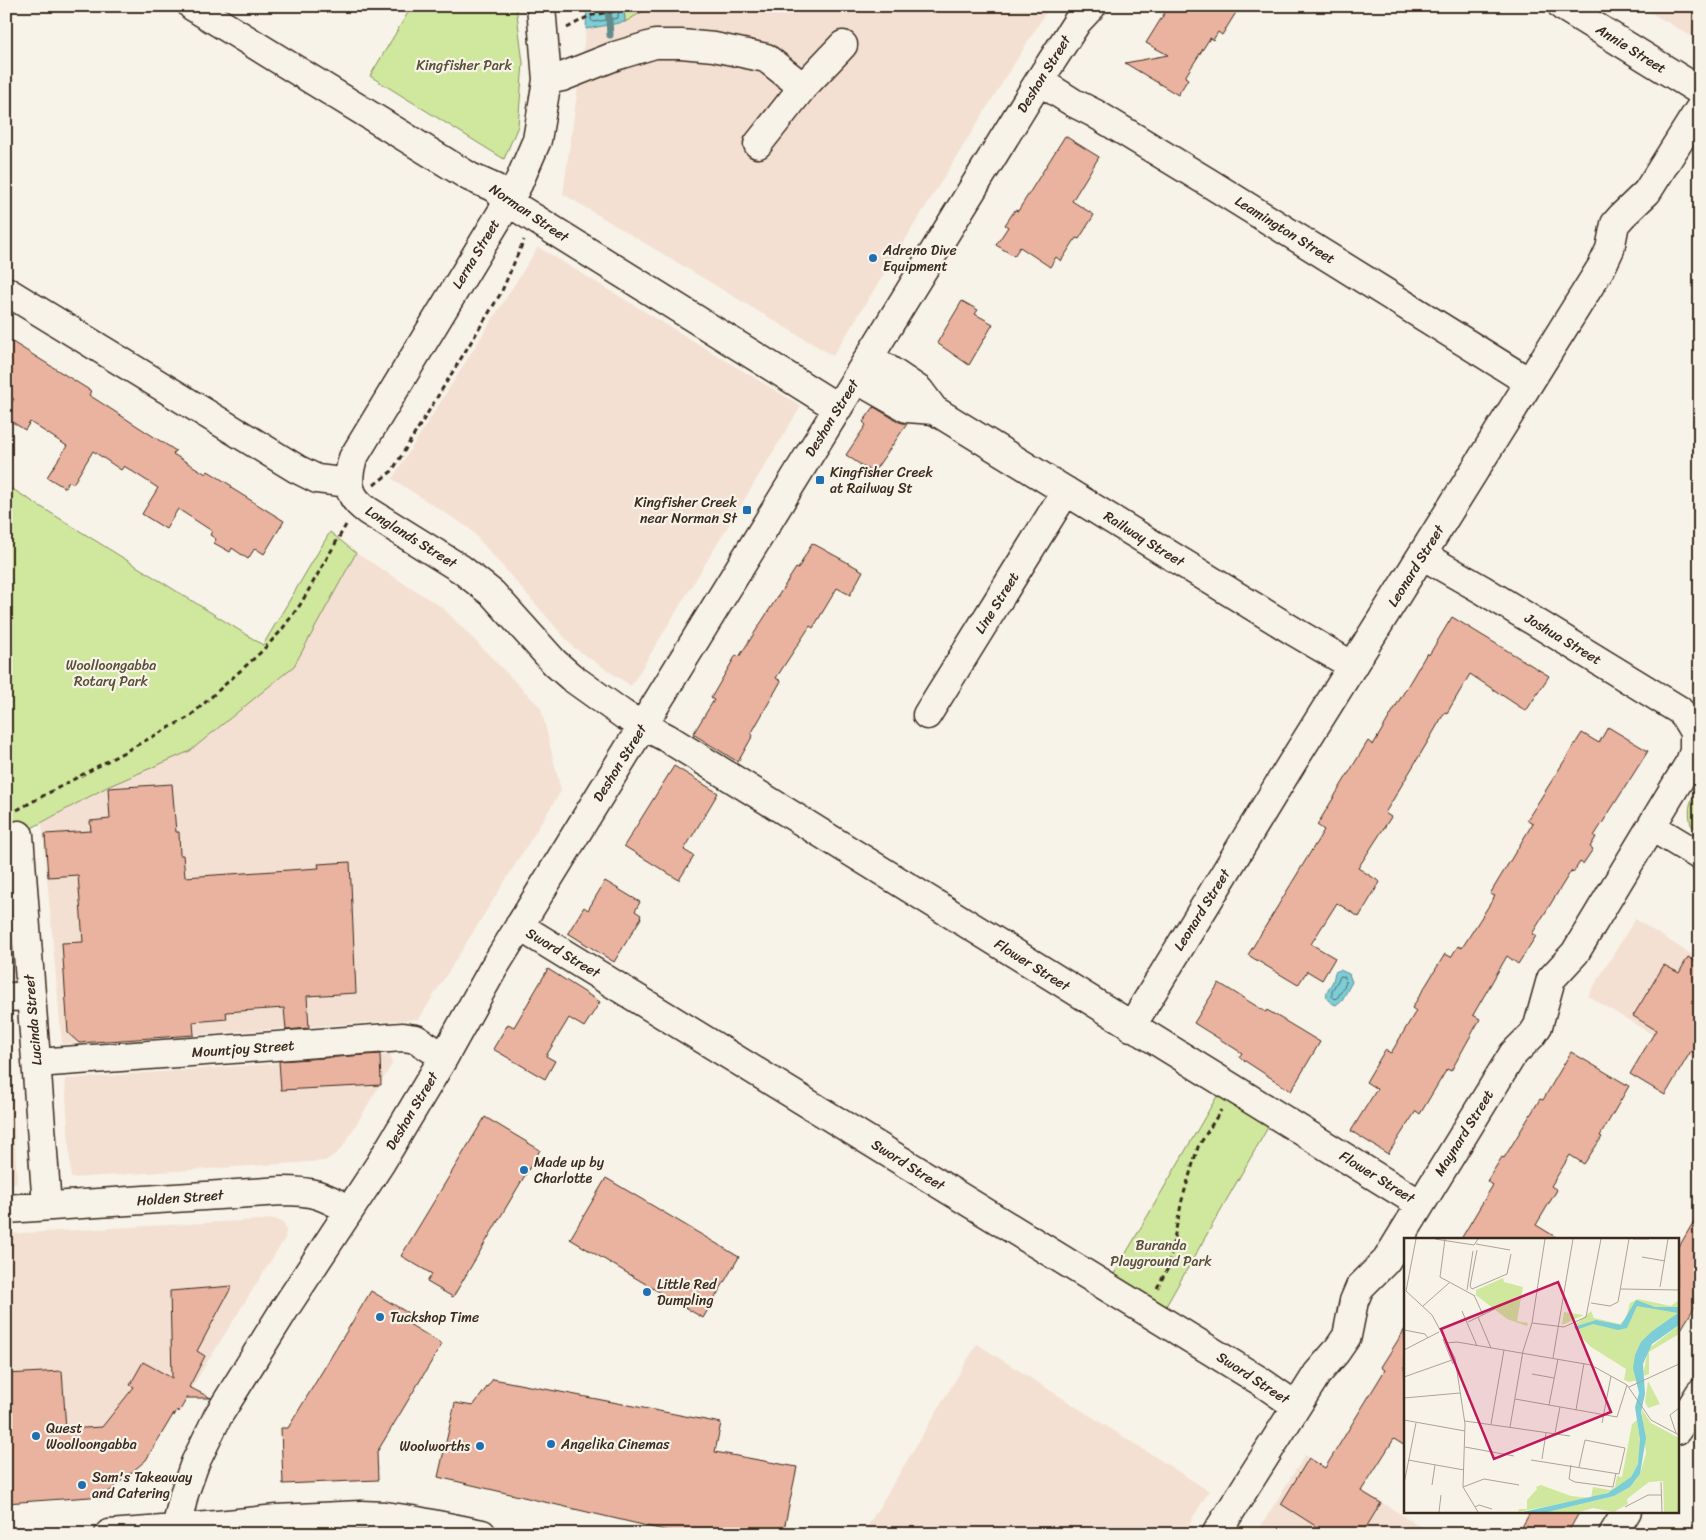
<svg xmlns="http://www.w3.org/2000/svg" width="1706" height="1540" font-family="Sriracha,sans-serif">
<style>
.built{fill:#f3e0d2}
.green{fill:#cfe89e;stroke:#85895e}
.water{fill:#7ccdd6;stroke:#628c8c}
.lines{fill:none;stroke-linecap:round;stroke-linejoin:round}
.shore{stroke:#556b68;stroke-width:1}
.stream{stroke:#628c8c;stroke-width:7}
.building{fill:#eab39f;stroke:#3b2a1e}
.minor-casing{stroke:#3b2a1e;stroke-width:31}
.major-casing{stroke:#3b2a1e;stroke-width:31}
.path{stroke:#3b2a1e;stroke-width:3;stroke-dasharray:5 4;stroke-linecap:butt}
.minor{stroke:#f7f3e8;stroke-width:28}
.major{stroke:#f7f3e8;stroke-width:28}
.poi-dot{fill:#1f6fb2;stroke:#f7f3e8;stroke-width:2}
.labels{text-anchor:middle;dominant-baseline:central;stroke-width:4.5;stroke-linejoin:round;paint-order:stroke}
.street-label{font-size:14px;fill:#3b2a1e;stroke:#f7f3e8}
.park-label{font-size:14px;fill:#595038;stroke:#f7f3e8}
.poi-label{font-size:14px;fill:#3b2a1e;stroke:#f7f3e8;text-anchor:start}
.inset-road{fill:none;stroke:#aca397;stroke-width:1}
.view{fill:#c2185b;fill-opacity:0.15;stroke:#c2185b;stroke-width:2.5}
.inset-edge{fill:none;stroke:#3b2a1e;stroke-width:2.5}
</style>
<rect width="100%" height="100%" fill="#f7f3e8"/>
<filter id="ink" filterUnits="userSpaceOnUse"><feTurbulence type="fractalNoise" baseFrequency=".02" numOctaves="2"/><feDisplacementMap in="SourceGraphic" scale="10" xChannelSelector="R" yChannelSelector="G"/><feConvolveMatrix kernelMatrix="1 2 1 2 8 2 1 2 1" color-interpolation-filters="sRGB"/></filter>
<g filter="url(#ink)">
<path class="built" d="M652 6H1050L833 356 563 194 586 29 625 22Z
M1639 6H1700V41Z
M538 247 801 406 631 686 573 647 469 528 392 479Z
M356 553 443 608 541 708 561 791 419 1019 62 1044 42 823 107 787 190 751 294 666Z
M1635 919 1700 960V1063L1588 996Z
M6 1031 9 1036 17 1183H6Z
M390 1055 392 1064 344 1145 337 1153 325 1161 71 1178 65 1079Z
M275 1219 280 1221 284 1224 286 1230 285 1238 146 1460 6 1502V1234Z
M977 1344 1209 1491 1183 1534H863Z
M1305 1455 1433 1534H1256Z"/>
<path class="green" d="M412 6H516L523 63 518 126 504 159 370 76Z
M559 6H608L581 11 561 12 559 11Z
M624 6H652L625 22Z
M6 485 263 645 330 532 356 553 294 666 190 751 107 787 6 842Z
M1700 785V830L1691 825C1687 807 1690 800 1700 785Z
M1220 1091 1271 1122 1166 1306 1114 1274Z"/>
<path class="water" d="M587 6H624L625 22 586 29Z
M1340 970 1349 974 1352 982 1342 1000 1336 1005C1320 999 1328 991 1333 981 1334 978 1334 975 1335 972Z"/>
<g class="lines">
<path class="shore" d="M591 6V20L594 22 618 18 619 6
M1341 976 1345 977 1346 983 1338 997 1335 999 1332 996V991Z"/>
<path class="stream" d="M608 6 610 35"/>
</g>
<path class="building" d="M1169 6H1240L1222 35 1218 32 1213 40 1210 38 1185 77 1188 79 1178 95 1125 63 1168 55 1146 43Z
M1065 136 1099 157 1072 201 1094 215 1079 239 1076 238 1061 261 1056 257 1050 267 1020 247 1014 256 996 245 1008 227 1005 225 1015 210 1018 211Z
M962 301 978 310 975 314 993 324 969 365 937 343Z
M6 338 91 391 89 395 176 451 173 454 206 474 208 471 232 486 231 488 284 521 264 554 255 548 248 559 232 548 230 552 214 543 216 539 210 535 212 531 178 509 166 529 142 514 158 488 124 466 121 470 93 451 73 484 69 481 65 488 47 477 67 446 30 422 25 430 6 418V412L14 399 6 394Z
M874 407 899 422 907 424 873 473 846 455 866 425 863 422Z
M812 543 863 571 850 595 837 588 813 628 810 626 776 678 781 681 751 734 753 735 738 762 693 734 714 700 711 698 736 655 739 657 796 568 798 569Z
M1452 617 1549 676 1526 711 1470 674 1447 713 1445 712 1427 743 1385 813 1391 817 1358 868 1380 882 1359 917 1337 903 1311 944 1335 958 1322 980 1307 971 1298 985 1248 955 1324 830 1317 825 1368 741 1373 745 1427 653 1429 655Z
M1608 727 1648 751 1594 836 1596 837 1590 847 1593 849 1583 864 1580 862 1573 873 1571 871 1532 934 1536 936 1518 964 1507 956 1473 1015 1480 1019 1451 1071 1447 1069 1420 1114 1416 1111 1388 1154 1351 1131 1377 1089 1366 1082 1385 1050 1391 1053 1416 1011 1412 1008 1445 954 1451 957 1458 946 1462 948 1495 896 1490 894 1533 823 1527 820 1582 733 1599 743Z
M674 766 718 793 684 850 694 856 679 880 624 846Z
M172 784 176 832H179L180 855H183L185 877 319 868 318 864 350 862 356 993 307 996 309 1028 286 1030 284 1008 226 1012 227 1019 193 1022 194 1035 79 1043 68 1033 62 943 83 942 78 875 48 877 45 834 91 831 90 821 110 819 108 788Z
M605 881 640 902 635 911 641 915 640 917 641 918 614 962 568 933 584 907 588 910Z
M1688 957 1700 964V1057L1691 1051 1665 1095 1630 1074 1656 1030 1633 1016 1664 965 1679 973Z
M548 969 600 1002 584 1027 569 1018 546 1056 555 1061 545 1079 493 1049 508 1024 514 1027Z
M1219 983 1266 1012 1267 1010 1320 1042 1291 1091 1239 1057 1242 1053 1194 1023Z
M1571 1052 1629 1086 1600 1136 1602 1137 1584 1164 1570 1155 1551 1186 1557 1190 1536 1225 1559 1239H1461L1493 1185 1487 1181 1502 1157 1504 1158 1540 1099 1543 1100Z
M380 1054 381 1085 281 1090 279 1061Z
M485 1117 540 1150 453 1297 427 1282 432 1274 401 1256Z
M606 1178 739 1257 703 1318 570 1239Z
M1700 1211V1298L1677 1336V1250Z
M232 1286 197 1351 205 1356 189 1387 211 1398H187L179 1412 177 1410 174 1416V1413L146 1460 104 1496 6 1503V1374L62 1371 66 1429 102 1427 134 1387 130 1385 143 1362 172 1378 170 1291Z
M371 1291 408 1313 404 1321 442 1344 377 1452 378 1480 283 1484 281 1428H288Z
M1405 1329V1446L1394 1439 1361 1491 1381 1503 1362 1534H1328L1281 1504 1309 1458 1325 1468 1385 1370 1381 1367Z
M493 1379 721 1423 715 1452 797 1467 783 1534H681L438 1477 455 1403 473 1406Z
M1531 1511H1580L1567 1534H1518Z"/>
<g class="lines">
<g class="minor-casing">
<path id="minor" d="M192 6 470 177 495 188 508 202 838 408
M541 6 547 80 537 140 518 184 508 202 353 458C346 481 347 497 368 511L461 569 493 594 555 663 571 677 624 715 667 738 1420 1204
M1562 6 1700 91
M547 80 562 77 615 56 655 44H681L714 47 766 58 803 87 758 144
M1039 81 1074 103 1094 113 1206 181 1529 382
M803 87 843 45
M6 291 297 469 317 479 349 483
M870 357 919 390 934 410 1295 632 1353 666
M856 379 907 408 934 410
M1422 555 1483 590 1679 710 1685 717 1694 732
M927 715 1066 491
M1652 827 1700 856
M19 835 47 1206
M519 926 1260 1381 1296 1406
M6 997 31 996
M1131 1027 1292 763 1602 266 1610 249 1615 224 1622 216 1647 192 1700 108
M36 1063 403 1037 416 1039 444 1057
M6 1209 282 1191C313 1191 323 1195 349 1210
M1677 1430 1700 1393
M175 1534 184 1494 195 1463 218 1416 284 1310 380 1164 444 1057 493 969 1039 81 1077 22 1092 6
M1216 1534 1317 1374 1336 1352 1347 1336 1354 1301 1360 1287 1386 1261 1513 1054 1532 1035 1538 1026 1551 979 1575 953 1690 762 1694 751V732L1700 729
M1613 1534 1627 1511"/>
</g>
<g class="major-casing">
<path id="major" d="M109 1534 176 1529 277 1519 361 1515 385 1516 412 1520 482 1534"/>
</g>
<path class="path" d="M567 28 589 16 637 6
M374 485 392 471 501 293 524 240
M17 810 189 717 260 653 280 632 300 605 346 525
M1157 1288 1168 1268 1182 1200 1198 1147 1221 1110"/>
<use href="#minor" class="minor"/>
<use href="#major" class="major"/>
</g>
</g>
<g class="poi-dot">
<circle cx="873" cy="258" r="5"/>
<rect x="815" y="475" width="10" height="10" rx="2.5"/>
<rect x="742" y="505" width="10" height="10" rx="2.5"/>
<circle cx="524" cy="1170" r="5"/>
<circle cx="647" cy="1292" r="5"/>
<circle cx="380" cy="1317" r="5"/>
<circle cx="36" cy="1436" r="5"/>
<circle cx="551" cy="1444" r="5"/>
<circle cx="480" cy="1446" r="5"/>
<circle cx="82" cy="1485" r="5"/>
</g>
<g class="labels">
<g class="street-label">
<text transform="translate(1631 49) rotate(32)">Annie Street</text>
<text transform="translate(1044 74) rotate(-58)">Deshon Street</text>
<text transform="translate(529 213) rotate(34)">Norman Street</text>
<text transform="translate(1285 230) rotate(32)">Leamington Street</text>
<text transform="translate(476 254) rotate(-59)">Lerna Street</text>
<text transform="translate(832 418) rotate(-58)">Deshon Street</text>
<text transform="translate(411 537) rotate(32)">Longlands Street</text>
<text transform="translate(1144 539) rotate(32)">Railway Street</text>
<text transform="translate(1416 566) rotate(-58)">Leonard Street</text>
<text transform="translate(997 603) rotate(-58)">Line Street</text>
<text transform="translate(1563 639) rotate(31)">Joshua Street</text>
<text transform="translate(620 763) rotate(-58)">Deshon Street</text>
<text transform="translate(1202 910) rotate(-58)">Leonard Street</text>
<text transform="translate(563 953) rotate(31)">Sword Street</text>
<text transform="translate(1032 965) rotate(32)">Flower Street</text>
<text transform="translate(33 1020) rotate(-95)">Lucinda Street</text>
<text transform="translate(243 1049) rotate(-4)">Mountjoy Street</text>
<text transform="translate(412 1111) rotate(-59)">Deshon Street</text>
<text transform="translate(1464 1133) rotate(-58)">Maynard Street</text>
<text transform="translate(908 1165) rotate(32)">Sword Street</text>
<text transform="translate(1377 1177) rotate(32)">Flower Street</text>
<text transform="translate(180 1198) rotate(-4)">Holden Street</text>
<text transform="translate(1253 1378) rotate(33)">Sword Street</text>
</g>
<g class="park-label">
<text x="464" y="65">Kingfisher Park</text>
<text x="111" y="665">Woolloongabba<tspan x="111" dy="16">Rotary Park</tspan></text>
<text x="1161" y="1245">Buranda<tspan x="1161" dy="16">Playground Park</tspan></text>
</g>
<g class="poi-label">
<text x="883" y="250">Adreno Dive<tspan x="883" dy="16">Equipment</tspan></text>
<text x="830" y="472">Kingfisher Creek<tspan x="830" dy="16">at Railway St</tspan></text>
<text x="737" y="502" text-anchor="end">Kingfisher Creek<tspan x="737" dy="16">near Norman St</tspan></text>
<text x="534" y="1162">Made up by<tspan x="534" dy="16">Charlotte</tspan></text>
<text x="657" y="1284">Little Red<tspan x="657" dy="16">Dumpling</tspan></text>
<text x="390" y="1317">Tuckshop Time</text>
<text x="46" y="1428">Quest<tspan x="46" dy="16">Woolloongabba</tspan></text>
<text x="561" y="1444">Angelika Cinemas</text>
<text x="470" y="1446" text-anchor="end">Woolworths</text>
<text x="92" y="1477">Sam's Takeaway<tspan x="92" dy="16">and Catering</tspan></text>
</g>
</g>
<g transform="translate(1404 1238)">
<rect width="275" height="275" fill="#f7f3e8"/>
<path d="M99 40 100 44 119 49 113 83 124 85 123 88 103 81 72 57V52ZM234 61 267 68 275 62V79L244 101 234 142 225 144 220 142 222 131 187 109 176 98 171 87 187 73 190 80 216 86 222 80 226 65ZM160 74 180 77 158 87ZM275 87V96L245 114V136L239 138 244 111ZM244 143 256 166 244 170 241 164ZM237 170 247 185 275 200V274H260L259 243 245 244 223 261 224 266 210 274 189 270 175 274H144L210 258 226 249 236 236 242 215ZM233 182 237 210 234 226 227 239 212 252 187 260 189 249 206 252 211 249 213 238 218 239 228 186ZM137 247 167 258 187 260 114 274 115 271H123V262L133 251 132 249Z" fill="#cfe89e"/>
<path d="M232 62 251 69H275V87L248 106 239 126 241 156 237 174 242 200 236 236 226 249 210 258 144 274H119L204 255 227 239 234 226 236 202 231 169 235 155 229 130 231 117 237 104 247 94 274 75 233 68 223 90 214 92 189 86 172 92 170 89 192 82 217 87Z" fill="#7ccdd6"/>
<path class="inset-road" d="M12 1 2 53 28 77 51 120 61 186 59 249 74 274M31 1 70 7 74 1M41 1 36 39 71 58M229 1H245M72 6 106 12M73 12 66 48 68 51 103 36 107 16M238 19 261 23M256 49 264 1M217 51 275 52M63 52 69 13M70 57 79 77M187 65 206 68 214 64 225 1M19 68 45 45M58 73 73 108M74 79 87 110M64 84 91 71M128 85 160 89 182 79 197 1M0 92 21 96 24 100M39 101 49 126M41 105 53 104 187 127 223 147 247 182 275 197M0 112 35 94M149 120 169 1M128 136 150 140M0 139 48 122M225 149 275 126M0 160 56 155M111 161 213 179 223 147M145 167 154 121M172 172 180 125M0 182 61 193M61 183 166 198M198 185 207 138M87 186 100 112M106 189 119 113 128 85 141 1M151 195 156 169M272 195 266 177 275 170M61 209 110 218M138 221 142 195M4 222 60 232M127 222 215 236 221 210 181 202 175 229M167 227 165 241 171 244 209 249 212 235M257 244 258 274M0 246 12 185M28 247 31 227M59 249 80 241 115 247M71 269 75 267 88 271M221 269 244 257H257M35 274 37 257"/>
<path class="view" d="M154 44 207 174 90 221 37 91Z"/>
<rect width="275" height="275" class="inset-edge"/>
</g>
<rect width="1706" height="1540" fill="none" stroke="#f7f3e8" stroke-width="25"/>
<rect x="12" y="12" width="1681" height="1515" fill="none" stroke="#3b2a1e" stroke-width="2" filter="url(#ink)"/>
</svg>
